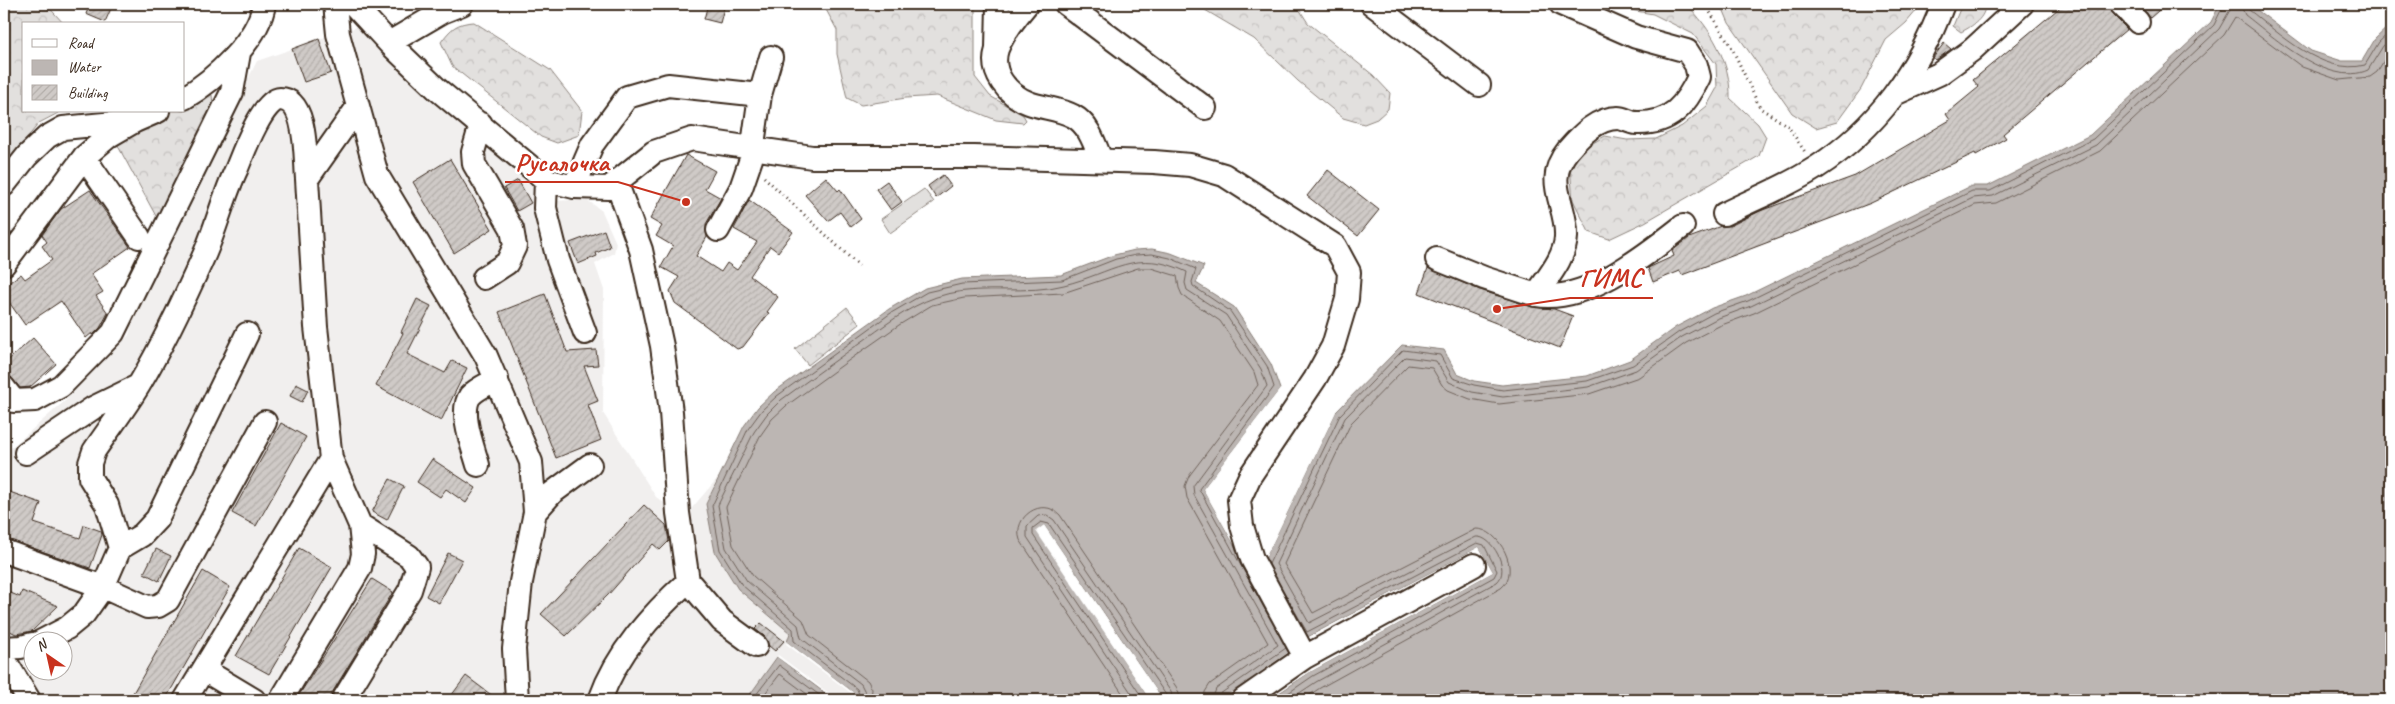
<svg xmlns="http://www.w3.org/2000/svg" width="2395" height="704" font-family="Caveat,sans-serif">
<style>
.built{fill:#f1efee;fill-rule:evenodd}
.forest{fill:url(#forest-crowns);stroke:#8e857e}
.pitch{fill:#e2e0de;stroke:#8e857e}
.water{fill:#bcb6b3;stroke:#887e77}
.pier{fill:#fff}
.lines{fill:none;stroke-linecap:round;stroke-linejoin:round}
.shore{stroke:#6f625a;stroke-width:1}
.building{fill:url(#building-hatch);stroke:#3b2a1e}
.minor-casing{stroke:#3b2a1e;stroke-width:26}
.path{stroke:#3b2a1e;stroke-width:3;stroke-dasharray:1 4;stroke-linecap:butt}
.minor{stroke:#fff;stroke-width:22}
.leader{fill:none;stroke:#c8321e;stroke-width:2}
.callout-dot{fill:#c8321e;stroke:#fff;stroke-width:2}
.callout-label{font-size:26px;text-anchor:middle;font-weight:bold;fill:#c8321e;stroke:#fff;stroke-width:5;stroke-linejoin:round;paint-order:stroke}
</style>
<defs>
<pattern id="forest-crowns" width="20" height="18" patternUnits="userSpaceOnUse" patternTransform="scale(1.25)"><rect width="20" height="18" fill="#e2e0de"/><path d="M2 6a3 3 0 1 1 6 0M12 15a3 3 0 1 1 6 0" fill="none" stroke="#c3c0be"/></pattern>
<pattern id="building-hatch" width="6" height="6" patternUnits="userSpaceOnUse" patternTransform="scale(1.25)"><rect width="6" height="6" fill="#cfcac7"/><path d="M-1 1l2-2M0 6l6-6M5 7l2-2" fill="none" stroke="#b3aeaa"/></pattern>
</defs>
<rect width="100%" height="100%" fill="#fff"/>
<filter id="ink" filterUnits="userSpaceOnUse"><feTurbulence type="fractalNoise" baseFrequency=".02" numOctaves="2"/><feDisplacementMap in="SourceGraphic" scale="10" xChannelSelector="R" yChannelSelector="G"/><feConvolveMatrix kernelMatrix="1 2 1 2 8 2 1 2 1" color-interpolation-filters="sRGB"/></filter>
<g filter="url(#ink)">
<path class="built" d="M357 27 477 137 556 201 586 199 602 211 616 243 614 253 595 264 604 290 603 413 656 497 678 513 685 516 722 473 706 504 715 552 738 589 790 633 854 693 849 700H834L777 657 746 700H4V454L66 400 129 335 138 300 257 61 292 49 304 82 331 73 319 39ZM32 642H62V672H32Z"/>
<path class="forest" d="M4 4H46L64 24H24V111H62L39 123 4 167Z
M823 4H975V77L990 96 1023 115 1026 120 1023 123 996 120 937 96 906 98 861 105 847 98 837 54V30Z
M1206 4H1296L1308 23 1373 75 1390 93 1388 109 1377 119 1364 124 1343 118 1298 81 1254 39 1205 10Z
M1610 4H1686C1711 28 1731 63 1730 98L1758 124 1766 137 1759 156 1645 222 1609 239 1589 232 1573 200 1570 167 1586 147 1605 136 1627 140 1656 139 1682 126 1707 106 1717 88 1716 64 1693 34 1653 14 1619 8Z
M1721 4H1922L1906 23 1886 40 1861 89 1837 122 1816 128 1792 113 1729 23Z
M1962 4H1985C1986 18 1971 27 1961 32L1953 26Z
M474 22 550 70 582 111 579 135 557 143 541 137 452 66 441 42C451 28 457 23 474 22Z
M208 93 212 95 213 104 167 215 160 219 157 218 118 146 120 141 168 111H184V102Z
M847 307 860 324 808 365 795 349Z"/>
<path class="pitch" d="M924 189 934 202 890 233 881 219Z"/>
<path class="water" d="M2220 4H2249L2311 51 2342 61H2362L2375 39 2391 24V700H1269L1310 672 1493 572 1479 547 1304 639 1263 563 1336 412 1402 345 1444 350 1457 374 1474 381 1502 385 1587 376 1630 360 1676 327 1712 308 1746 296 1971 186H1988L2090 135 2211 22Z
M1152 249 1171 253 1204 266 1196 283 1234 307 1271 364 1280 389 1203 489 1293 650 1220 700H1163L1044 525 1037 531 1150 700H849L854 693 787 642 790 633 738 589 715 552 706 504 744 426 758 407 774 392 889 309 925 288 962 279 1061 275 1114 255 1135 250Z
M777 657 834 700H746Z"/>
<path class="pier" d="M1280 389 1282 390 1206 489 1295 649V652L1224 700H1220L1293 649 1203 489Z
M1333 411 1336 412 1263 563 1305 639 1479 547 1493 572 1310 672 1267 700 1309 670 1489 571 1478 551 1305 641 1260 563Z
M1044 525 1111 624 1163 700H1160L1044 529 1040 532 1152 700H1150L1036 531Z
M787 642 854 693 849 700H846L851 693 786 644Z
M778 655 835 698 836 700 777 657Z"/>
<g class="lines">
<path class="shore" d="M2240 4 2245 15C2274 37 2328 88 2368 70L2383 46 2391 39
M2247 4 2249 10C2279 33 2323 76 2365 65L2379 42 2391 31
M1269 564 1340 415 1403 350 1440 355 1453 378 1474 385 1503 390 1587 381 1633 365 1679 332 1714 313 1748 301 1972 191H1990L2093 139 2214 25 2224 4
M752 700 779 665 826 700
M760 700 780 674 815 700
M855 700 859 694 857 689 794 641 793 629 742 585 720 550 712 506 748 429 762 410 777 396 891 313 927 292 962 284 1062 280 1116 259 1136 255 1152 254 1170 258 1196 269 1192 282 1193 286 1230 311 1267 366 1274 387 1199 489 1268 615
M863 700 865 692 861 684 801 638 798 625 747 581 726 548 718 505 754 432 767 414 781 400C810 379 839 358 867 338 892 320 917 301 947 294 985 285 1027 295 1064 285 1113 273 1135 247 1187 272L1185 283 1187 290 1226 315 1261 369 1267 386 1193 486 1194 495 1278 645 1216 689 1212 700
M871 700 872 689 868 681 809 635 803 620 753 576 733 545 726 507 760 436 772 419 786 406 859 353 899 325 932 305 964 298 1063 293 1138 268H1151L1177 276 1179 288 1182 295 1220 321 1254 372 1258 385 1189 476 1185 486 1187 498 1268 643 1210 684 1205 692 1204 700
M1127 700 1020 540C1012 517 1042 496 1060 515L1177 688 1181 700
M1136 700 1027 537V526L1038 516 1047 515 1054 520 1171 692 1173 700
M1144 700 1033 535V528L1041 522 1049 524 1166 695 1167 700
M1218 700 1220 694 1286 648
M1278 700 1313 676 1494 577 1497 571 1484 545 1477 543 1307 632 1281 587
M1289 700 1316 682 1497 582C1511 570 1492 535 1476 537L1309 623 1276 564 1345 418 1405 357 1436 361 1449 382 1472 392 1503 397 1588 387 1636 370 1682 337 1716 319 1751 306 1973 198 1993 196 2096 145 2219 29 2230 10 2231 4
M1302 700 1320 688 1501 588C1522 572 1499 528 1476 529L1313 613 1284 564 1351 423 1408 365 1432 368 1442 385 1448 390 1470 399 1499 404 1589 394 1639 377 1686 343 1719 326 1754 313 1975 205 1996 203 2100 151 2224 35 2235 17 2302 67 2339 80 2370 77 2377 72 2391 49"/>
</g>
<path class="building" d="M90 4H113L105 22 86 14Z
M708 4 724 8 720 23 704 19Z
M2064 4H2108L2111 13 2127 29 2003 134 2006 138 1976 155 1975 153 1871 203 1682 275 1680 271 1653 282 1648 268 1674 256 1672 251 1689 238 1721 226H1730L1760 211 1855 176 1950 120 1946 114 1979 87 1973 80Z
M2139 4H2166L2150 18Z
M319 39 331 73 304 82 292 49Z
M1944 43 1951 49 1936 60 1933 58Z
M686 155 715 171 705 189 721 198 706 224 707 237 696 256 721 272 727 263 737 270 757 242 734 229 749 200 793 232 778 252 770 246 750 276 778 297 767 312 769 313 743 347 737 349 675 303 670 291 679 277 661 267 673 246 656 236 662 226 650 219Z
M450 159 492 229 454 253 413 182Z
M1328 170 1379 210 1358 236 1307 196Z
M943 175 951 186 936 198 928 186Z
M826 177 838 191 840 189 861 219 851 227 840 212 828 221 805 195Z
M518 180 531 203 517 211 504 188Z
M887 181 902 202 891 210 876 189Z
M90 190 130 247 91 274 103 292 96 296 108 313 100 328 93 335 92 333 86 338 61 301 25 325 4 295V286L21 274 25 279 52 260 42 246 47 242 42 235 61 209Z
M604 230 610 247 596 253 597 256 578 264 570 243Z
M1428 268 1480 290 1532 307 1554 309 1573 316 1560 348 1419 293Z
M545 294 567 352 596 350 598 365 584 366 598 401 588 405 601 440 556 458 499 312Z
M417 299 431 306 407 354 445 373 452 361 467 368 441 421 376 386 403 333 401 332Z
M33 338 56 364 30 387 20 388 4 369V364Z
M296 384 308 390 302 402 290 396Z
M281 423 306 437 256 526 232 513Z
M432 459 476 488 466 503 446 489 440 497 417 482Z
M390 479 404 486 387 520 372 512Z
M4 490 41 503 34 523 80 538 84 525 101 531 102 535 90 568 4 538Z
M644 505 666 525 669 541 660 550 653 544 608 595 566 636 541 614Z
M299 548 332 567 269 674 236 656Z
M156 549 171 556 159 581 144 573Z
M448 553 462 560 439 603 426 596Z
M203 571 230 587 165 700H146L133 693Z
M372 579 393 592 332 693 330 700H296Z
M4 590 20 597 22 591 58 606 32 631 16 634 4 628Z
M761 623 784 641 775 651 769 646 764 636 755 629Z
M466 676 498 700H448Z"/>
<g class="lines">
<g class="minor-casing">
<path id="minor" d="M335 4 338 34 377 175 486 356 531 462 535 512 521 582 514 649 517 700
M353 4 389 43 437 89 546 180 574 187 609 188 654 152 692 139 812 157H974L1154 162 1190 165 1224 175 1335 246 1349 272 1347 299 1333 346 1315 379 1250 476 1239 500 1242 526 1252 559 1305 657
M1027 4C1016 17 1003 33 997 49 989 73 1008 95 1029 103 1043 108 1060 109 1073 116 1089 124 1095 145 1101 160
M1066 4 1205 108
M1372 4 1479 85
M2121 4 2138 22
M389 43 442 12 462 4
M997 48 998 4
M1897 93 1939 74 1972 50 2022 4
M184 98C213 81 259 40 264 4
M481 124 473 152 474 164 512 229 515 246 507 263 484 278
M84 157 139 237
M546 180 545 208 558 260 585 333
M617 184 641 250 662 346 671 412 678 513 688 581 722 621 756 646
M4 185 27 156 47 137 63 128 135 121 158 111
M574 187 592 145 627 97 668 85 760 95
M1724 214C1754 199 1788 186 1817 167 1876 129 1919 70 1943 4
M718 230 741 188 751 159 760 95 771 57
M1437 259 1484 278 1536 295C1547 278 1565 258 1566 237 1568 205 1542 182 1568 150 1581 135 1597 118 1618 118 1624 118 1630 123 1637 123 1671 124 1686 105 1699 77L1696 65 1687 51 1636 37 1561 4
M4 264 84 157 109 136 135 121
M1536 295C1585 304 1646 255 1683 226
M4 388 14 401 35 400 61 386 113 333 232 92 239 53
M26 453 93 408 136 387
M478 465C473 447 459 412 470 396 476 389 488 384 497 379
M535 512 552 493 590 465
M120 548 142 535 157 519 247 334
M4 551 103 587 147 607 158 606 168 600 265 422
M40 642 67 628 84 614 103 587 120 548 107 505 90 478V463L94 451C109 429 125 408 139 385 164 343 185 298 205 253 217 225 224 195 237 168 243 153 263 99 280 99 308 99 305 160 307 179
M4 648 21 647 32 644
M4 659 29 700
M204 670 254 700
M185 700 331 459
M281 700 360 568 363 554 360 525 331 459 316 327 307 179 357 108
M343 700 410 590 417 567 409 556 360 525
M600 700C617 652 652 614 688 581
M1243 700 1305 657 1474 565"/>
</g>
<path class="path" d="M1705 4 1732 48 1760 108 1788 126 1805 152
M764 177 859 266"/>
<use href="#minor" class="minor"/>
</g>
</g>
<path class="leader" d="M686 202L618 182H505M1497 309L1570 298H1653"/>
<g class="callout-dot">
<circle cx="686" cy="202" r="5"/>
<circle cx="1497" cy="309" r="5"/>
</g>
<g class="callout-label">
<text x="562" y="171">Русалочка</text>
<text x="1611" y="286">ГИМС</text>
</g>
<rect width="2395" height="704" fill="none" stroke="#fff" stroke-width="20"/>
<rect x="10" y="10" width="2375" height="684" fill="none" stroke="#3b2a1e" stroke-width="2" filter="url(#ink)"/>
<rect x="22" y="22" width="162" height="90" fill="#ffffff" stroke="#b1aaa5"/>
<rect x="32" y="39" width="25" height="8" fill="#ffffff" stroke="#b1aaa5"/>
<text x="68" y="48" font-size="15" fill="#3b2a1e">Road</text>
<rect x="32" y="60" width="25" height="15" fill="#bcb6b3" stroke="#b1aaa5"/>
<text x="68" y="72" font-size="15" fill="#3b2a1e">Water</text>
<rect x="32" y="85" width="25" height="15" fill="url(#building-hatch)" stroke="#b1aaa5"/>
<text x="68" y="98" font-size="15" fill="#3b2a1e">Building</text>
<g transform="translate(48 656) rotate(326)"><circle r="24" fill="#ffffff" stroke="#b1aaa5"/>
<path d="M0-4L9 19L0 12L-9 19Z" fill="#c8321e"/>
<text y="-8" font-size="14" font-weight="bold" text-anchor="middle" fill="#3b2a1e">N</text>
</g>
</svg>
